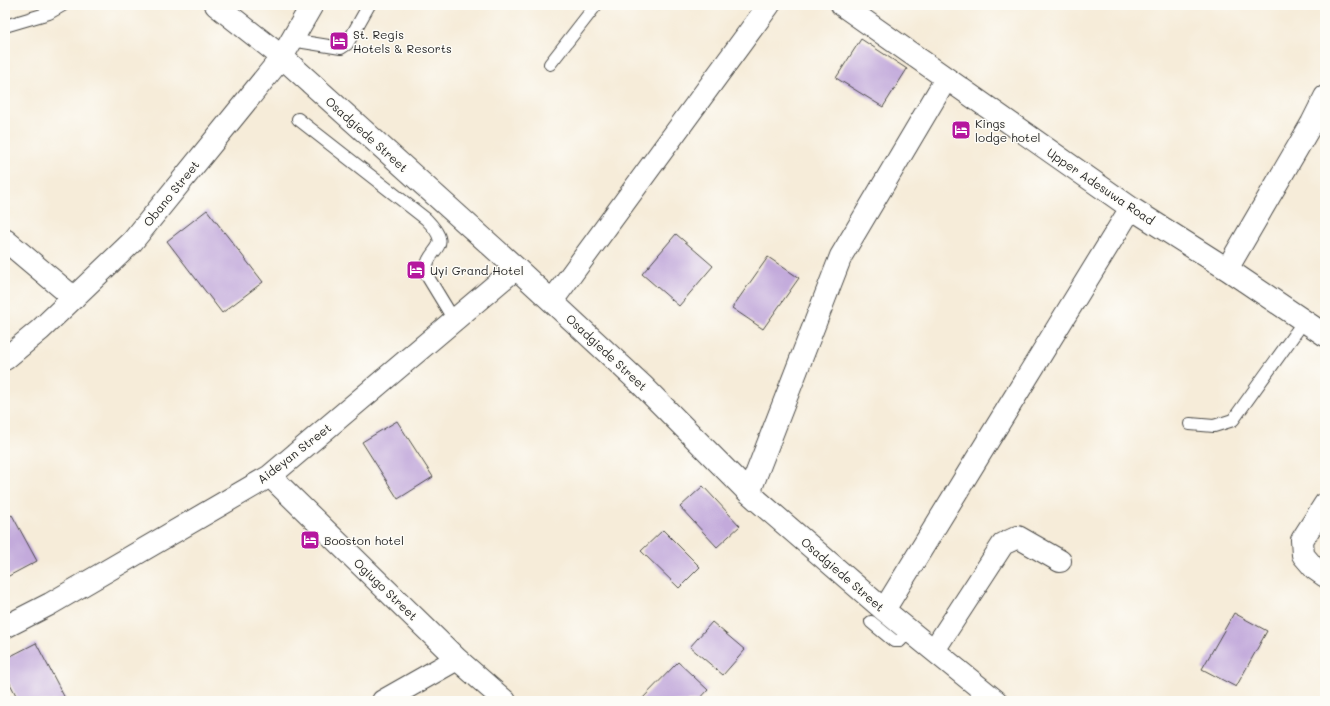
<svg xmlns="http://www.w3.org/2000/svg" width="1330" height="706" font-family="Mali,sans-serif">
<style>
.building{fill:#c3aadb}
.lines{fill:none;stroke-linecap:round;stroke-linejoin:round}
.lane-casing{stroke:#494845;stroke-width:14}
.street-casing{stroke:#494845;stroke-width:24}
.lane{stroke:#fff;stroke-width:12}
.street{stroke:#fff;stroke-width:22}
.labels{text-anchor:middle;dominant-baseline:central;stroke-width:3;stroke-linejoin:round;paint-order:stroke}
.poi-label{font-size:12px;fill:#2b2b2b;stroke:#fdfcf7;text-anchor:start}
.street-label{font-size:12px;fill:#2b2b2b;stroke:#fdfcf7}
</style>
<rect width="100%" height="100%" fill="#fdfcf7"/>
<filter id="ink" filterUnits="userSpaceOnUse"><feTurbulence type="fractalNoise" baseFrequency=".025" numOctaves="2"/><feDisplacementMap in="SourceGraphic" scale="8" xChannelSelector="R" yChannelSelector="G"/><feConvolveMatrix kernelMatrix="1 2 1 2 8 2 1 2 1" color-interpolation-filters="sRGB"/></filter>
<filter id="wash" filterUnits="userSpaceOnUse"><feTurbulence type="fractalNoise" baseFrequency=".012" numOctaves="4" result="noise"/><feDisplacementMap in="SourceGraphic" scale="16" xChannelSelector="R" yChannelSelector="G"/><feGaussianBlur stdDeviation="0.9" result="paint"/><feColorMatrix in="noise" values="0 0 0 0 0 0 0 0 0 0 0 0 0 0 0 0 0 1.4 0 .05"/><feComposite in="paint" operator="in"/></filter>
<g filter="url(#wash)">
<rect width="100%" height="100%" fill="#f6ecd9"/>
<g id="blocks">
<path class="building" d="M861 39 907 69 883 107 836 78Z
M207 210 263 282 222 313 167 241Z
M676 234 713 266 679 306 642 274Z
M768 257 799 278 763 329 732 308Z
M397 421 433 477 398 499 362 442Z
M703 486 740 526 717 547 680 507Z
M12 515 37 561 5 578V519Z
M663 530 700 567 679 588 641 551Z
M1234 613 1267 631 1236 687 1202 669Z
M712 622 745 650 723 675 690 647Z
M36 643 66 700 63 701H19L5 674V659Z
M678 662 708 690 698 701H640Z"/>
</g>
</g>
<g filter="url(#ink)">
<use href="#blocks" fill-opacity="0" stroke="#494845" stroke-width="1"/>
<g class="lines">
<g class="lane-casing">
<path id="lane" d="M5 26 49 13 63 5
M291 40 341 48 347 44 369 5
M550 64 596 5
M298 119 426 219C457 251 425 245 426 274L454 320
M1190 424 1214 426 1233 420 1304 321
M871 622 894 641H900L909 630"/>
</g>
<g class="street-casing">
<path id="street" d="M216 5 282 57 516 268 642 385 749 493 884 610 996 701
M842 5 1131 208 1227 269 1325 335
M5 240 74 298
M1227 269 1312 123 1325 97
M552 301 769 5
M5 359 40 330 132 242 282 57 312 5
M270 476 457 659 505 701
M749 493 841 256 946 79
M1325 504 1302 540 1303 555 1315 569 1325 576
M884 610 1131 208
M5 627 50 604 270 476 516 268
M934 650 1003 544 1018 537 1060 561
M383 701 457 659"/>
</g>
<use href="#lane" class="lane"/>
<use href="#street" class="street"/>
</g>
</g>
<defs>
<g id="hotel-square" transform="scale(1)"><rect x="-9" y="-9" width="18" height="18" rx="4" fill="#b5179e" stroke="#fdfcf7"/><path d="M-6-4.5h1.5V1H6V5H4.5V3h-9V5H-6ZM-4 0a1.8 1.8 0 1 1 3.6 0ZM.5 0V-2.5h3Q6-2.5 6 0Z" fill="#fff"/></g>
</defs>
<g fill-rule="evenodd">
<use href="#hotel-square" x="339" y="41"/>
<use href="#hotel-square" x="961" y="130"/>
<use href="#hotel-square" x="416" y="270"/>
<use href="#hotel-square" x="310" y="540"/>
</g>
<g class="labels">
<g class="poi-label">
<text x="353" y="34">St. Regis<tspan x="353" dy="14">Hotels &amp; Resorts</tspan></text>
<text x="975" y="123">Kings<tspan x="975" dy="14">lodge hotel</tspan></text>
<text x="430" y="270">Uyi Grand Hotel</text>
<text x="324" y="540">Booston hotel</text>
</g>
<g class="street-label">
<text transform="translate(367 134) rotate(42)">Osadgiede Street</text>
<text transform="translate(1101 186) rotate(34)">Upper Adesuwa Road</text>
<text transform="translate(171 193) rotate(-51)">Obano Street</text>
<text transform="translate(607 352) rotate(43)">Osadgiede Street</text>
<text transform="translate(294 453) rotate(-38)">Aideyan Street</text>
<text transform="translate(843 574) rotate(41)">Osadgiede Street</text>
<text transform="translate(386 589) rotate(44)">Ogiugo Street</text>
</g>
</g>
<rect width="1330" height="706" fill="none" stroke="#fdfcf7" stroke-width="20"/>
</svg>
